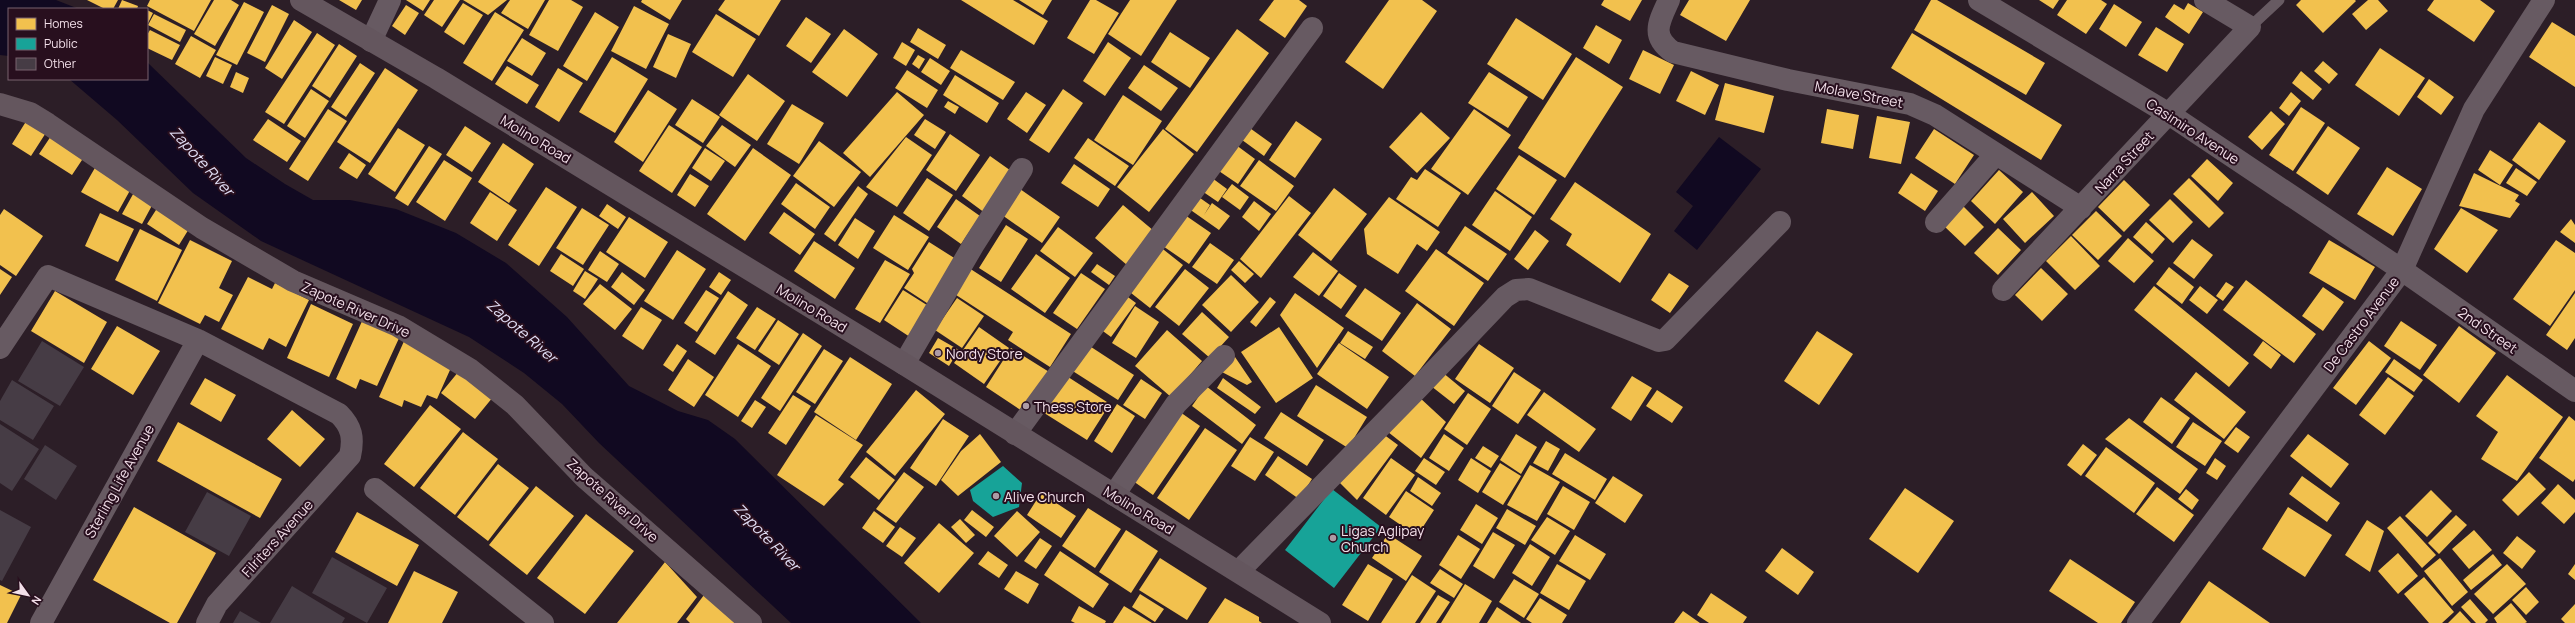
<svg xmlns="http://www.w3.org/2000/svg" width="2575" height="623" font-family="Manrope,sans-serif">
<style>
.water{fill:#110921}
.homes{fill:#f2c14e}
.public{fill:#17a398}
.building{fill:#463c45}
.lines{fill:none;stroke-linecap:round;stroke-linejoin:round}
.service{stroke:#675a62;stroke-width:11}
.minor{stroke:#675a62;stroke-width:22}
.secondary{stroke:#64565e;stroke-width:22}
.poi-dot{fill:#ad9ba5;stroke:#280f1e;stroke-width:1.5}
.labels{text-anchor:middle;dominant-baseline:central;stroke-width:4;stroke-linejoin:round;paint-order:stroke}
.street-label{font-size:14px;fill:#f2dfe9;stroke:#280f1e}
.poi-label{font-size:14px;fill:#f2dfe9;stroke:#280f1e;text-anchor:start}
.water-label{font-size:15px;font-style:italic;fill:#e2dff6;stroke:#280f1e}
</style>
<rect width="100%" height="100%" fill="#2c1e27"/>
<path class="water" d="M0 0H56L79 9H9V56L0 55Z
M147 62 246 158 285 184 313 200H350L396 209 456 233 506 263 567 317 629 386 678 411 708 420 735 439 921 623H791L599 443 562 404 524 373 469 337 261 241 193 193 117 120 69 79H147Z
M1719 137 1761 169 1697 250 1674 231 1693 206 1676 192Z"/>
<path class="homes" d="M87 0H118L113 9H105Z
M122 0 138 6 137 9H118Z
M150 0H211L194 31 147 6Z
M214 0H231L239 5 215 46 194 34Z
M339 0H362L356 10Z
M406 0H430L423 11Z
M434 0H460L442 27 424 15Z
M463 0H507L488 15Z
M510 0H545L528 29 501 13Z
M549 0H571L583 7 558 51 529 35Z
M642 0H682L670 20 641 2Z
M725 0H781L759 36 718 10Z
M961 0H1013L1048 21 1034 45Z
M1019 0H1052L1043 15Z
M1090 0H1096L1119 13 1094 54 1067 38Z
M1130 0H1177L1141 56 1108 34Z
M1274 0H1299L1307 6 1285 38 1259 20Z
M1389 0H1422L1437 11 1383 89 1345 62Z
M1604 0H1642L1630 21 1601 5Z
M1689 0H1750L1726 41 1680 15Z
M1931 0H1937L2045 63 2026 95 1914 30Z
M2039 0H2059L2053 9Z
M2067 0H2101L2107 4 2086 34 2057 15Z
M2301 0H2355L2356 1 2323 33 2296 5Z
M2368 0H2378L2388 11 2366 30 2352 14Z
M2434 0H2480L2495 11 2474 42 2427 10Z
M244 2 264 12 237 65 216 55Z
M463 3 483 15 464 45 444 32Z
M2188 3 2203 12 2189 34 2165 17 2174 4 2184 10Z
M2114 4 2142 22 2126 47 2099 29Z
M272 5 289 14 265 62 247 53Z
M406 5 419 13 405 35 392 26Z
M634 6 669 24 646 69 611 51Z
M147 10 153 13 147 25Z
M495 12 524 30 492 81 463 63Z
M595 12 619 27 587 81 563 66Z
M154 14 186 30 180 42 148 25Z
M716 14 756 39 733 77 692 52Z
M806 17 831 34 811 63 786 46Z
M1516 18 1572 54 1543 100 1487 64Z
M294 20 312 32 282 79 265 68Z
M2552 22 2575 36V87L2529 57Z
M1596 25 1622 40 1609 64 1583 48Z
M2156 27 2184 44 2167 72 2138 55Z
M918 28 946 45 938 59 910 42Z
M844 29 878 54 847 97 812 72Z
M1237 29 1269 53 1197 152 1165 129Z
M150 30 180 45 172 60 147 48V35Z
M1170 32 1210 58 1190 88 1151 62Z
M317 33 335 45 284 124 265 112Z
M1912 33 2062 125 2041 160 1891 68Z
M668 34 691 44 676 78 653 67Z
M191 36 216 50 200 78 175 64Z
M522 38 546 53 532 76 507 61Z
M902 42 915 50 906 66 893 58Z
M1108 42 1131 58 1105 96 1083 81Z
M339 44 357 56 330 98 312 86Z
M2380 48 2425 78 2399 116 2355 85Z
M961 50 1015 82 1003 100 950 68Z
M1643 50 1674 65 1660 94 1629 79Z
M918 55 925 59 919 69 912 64Z
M215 57 232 65 223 84 206 76Z
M612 57 648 79 615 133 579 112Z
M1576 57 1623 87 1565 178 1518 148Z
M930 58 950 71 941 85 921 72Z
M2323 61 2338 74 2329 84 2314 71Z
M360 63 375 73 346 117 331 107Z
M1144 65 1178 88 1161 111 1128 88Z
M507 66 539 85 527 104 495 84Z
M385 68 418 90 370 163 337 142Z
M558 68 583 83 559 122 535 107Z
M907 70 938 90 927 108 895 88Z
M1691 71 1719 85 1705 115 1676 101Z
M2301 71 2322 89 2313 100 2292 83Z
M236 72 249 78 243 93 230 87Z
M1489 72 1528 97 1508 128 1468 103Z
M748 74 785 101 757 141 719 115Z
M955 75 999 103 987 123 943 95Z
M2429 79 2454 97 2441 115 2417 97Z
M1725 83 1774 96 1764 133 1715 120Z
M311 89 329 101 305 138 287 126Z
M1063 89 1083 103 1049 153 1029 140Z
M648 90 677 109 643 162 614 142Z
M897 92 924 115 870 177 843 153Z
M1026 92 1046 105 1027 133 1007 119Z
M2291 92 2301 101 2289 116 2279 108Z
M1123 95 1162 121 1133 165 1094 140Z
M692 99 720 117 703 143 675 125Z
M948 101 959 107 955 114 944 107Z
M792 104 824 123 799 164 767 144Z
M2301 107 2325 123 2293 171 2269 155Z
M328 109 347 121 308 181 289 169Z
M1474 109 1511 135 1468 195 1431 169Z
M1827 109 1859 115 1853 149 1821 143Z
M2271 111 2285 124 2262 150 2248 137Z
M1421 112 1450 138 1417 173 1389 147Z
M30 115 49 128 31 156 12 144Z
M1877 116 1910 122 1901 164 1869 158Z
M268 119 301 141 287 162 253 140Z
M925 119 946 132 935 149 914 135Z
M1296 121 1322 139 1295 178 1269 160Z
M2539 122 2566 141 2539 180 2512 160Z
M669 125 702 147 672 193 639 171Z
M722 125 751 145 735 167 706 146Z
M465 126 491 143 472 172 446 155Z
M1247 126 1272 144 1264 156 1238 137Z
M2328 126 2360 148 2328 195 2296 173Z
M57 127 90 148 72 175 39 154Z
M398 128 425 145 395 192 368 174Z
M1163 129 1194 154 1149 212 1117 187Z
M1934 129 1974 155 1955 184 1915 158Z
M950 134 980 155 956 191 926 170Z
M906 137 932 155 897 207 866 187Z
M1088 138 1129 166 1115 186 1074 158Z
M819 141 861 172 834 207 793 176Z
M1232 142 1255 159 1238 184 1213 167Z
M503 143 534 164 509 203 478 182Z
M429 146 442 154 408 206 395 198Z
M705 148 725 161 711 181 692 168Z
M753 148 791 175 745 241 707 214Z
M2490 150 2513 165 2500 185 2478 170Z
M349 153 366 165 357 179 339 168Z
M1519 155 1557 180 1534 215 1496 189Z
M990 156 1014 173 985 213 962 196Z
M2207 159 2233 183 2218 201 2191 176Z
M444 160 472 178 445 221 416 202Z
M1259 160 1294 186 1276 211 1240 186Z
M1074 164 1110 189 1098 207 1061 183Z
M96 166 133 185 118 212 81 192Z
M2387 167 2422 189 2393 236 2357 214Z
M2516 168 2537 182 2527 196 2506 183Z
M1425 169 1461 193 1438 227 1396 199 1411 177 1417 180Z
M1999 170 2023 192 1995 224 1971 201Z
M1911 173 1938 191 1925 211 1898 193Z
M2474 173 2519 195 2515 201 2520 204 2510 218 2459 206Z
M690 174 709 186 695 207 677 195Z
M1208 175 1227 189 1218 202 1199 189Z
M927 178 953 195 929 231 903 213Z
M2189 178 2224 213 2209 228 2173 194Z
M2124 180 2150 205 2124 232 2098 207Z
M1575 182 1651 234 1620 283 1566 245 1572 234 1550 219Z
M796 183 830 207 815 229 781 204Z
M1232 184 1249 197 1240 210 1222 197Z
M858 186 868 194 835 242 824 234Z
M137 187 156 198 142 224 122 214Z
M546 187 577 207 539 266 508 245Z
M1334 188 1367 214 1331 261 1298 235Z
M1020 189 1060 217 1042 243 1002 215Z
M1495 191 1532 217 1510 251 1472 225Z
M490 192 517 210 497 241 470 223Z
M2032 192 2054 216 2025 243 2003 219Z
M1193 193 1210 205 1204 215 1212 203 1230 216 1219 230 1185 206Z
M1289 196 1311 213 1261 278 1240 259Z
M1389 197 1440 232 1427 251 1417 244 1398 274 1367 254 1364 229Z
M163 199 195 219 179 245 147 224Z
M956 199 980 216 961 244 937 227Z
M2170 199 2193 222 2173 243 2149 220Z
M1254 201 1271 214 1259 231 1242 217Z
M607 204 626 217 618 229 599 216Z
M1123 205 1154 231 1127 265 1095 238Z
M1963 206 1984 227 1965 246 1944 226Z
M582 208 609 225 583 265 556 248Z
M2461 208 2498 230 2467 273 2434 249Z
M4 209 43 236 16 276 0 265V215Z
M2096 211 2122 236 2098 260 2072 235Z
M784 212 815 234 800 255 769 233Z
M100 213 134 229 118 262 85 246Z
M1182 213 1211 233 1189 264 1160 244Z
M894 215 929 237 908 270 873 248Z
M629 217 668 242 645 278 606 252Z
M855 218 875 231 858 259 838 245Z
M2571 219 2575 225V243L2560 232Z
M2146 222 2165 239 2152 254 2133 237Z
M1006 225 1028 239 1001 282 979 268Z
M1465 226 1507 254 1488 281 1447 253Z
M1058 227 1093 253 1075 277 1040 251Z
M1998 228 2021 250 1998 275 1974 253Z
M140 229 182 250 157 301 115 280Z
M1535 230 1549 241 1528 270 1514 259Z
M2071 236 2100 266 2075 290 2046 261Z
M2128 238 2154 261 2134 283 2108 261Z
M2192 239 2213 255 2194 279 2173 263Z
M190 240 232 261 219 288 233 295 219 322 205 315 200 324 158 303Z
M2329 240 2375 267 2355 300 2309 273Z
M2556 240 2575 253V290L2550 326 2513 299Z
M814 241 855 268 835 299 794 271Z
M929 242 959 261 930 305 904 288 914 273 912 269Z
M1210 243 1234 260 1217 284 1192 267Z
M1159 246 1183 265 1150 308 1126 289Z
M1436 249 1484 283 1454 326 1405 291Z
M677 250 706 269 673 320 644 301Z
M600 251 619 264 607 282 588 270Z
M1313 252 1338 271 1319 296 1293 277Z
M561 254 584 269 573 286 550 271Z
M1036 254 1070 278 1045 313 1011 289Z
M885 260 910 274 880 323 855 309Z
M1239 261 1254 274 1245 283 1231 270Z
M1097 264 1115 276 1109 285 1091 272Z
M2169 267 2194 287 2182 304 2156 284Z
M969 268 1071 334 1050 367 1008 340 1013 332 953 293Z
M2041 268 2068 294 2042 321 2015 295Z
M0 269 12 277 0 295Z
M1185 269 1209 288 1179 326 1155 307Z
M585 271 598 279 585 299 573 291Z
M622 272 645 290 634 305 611 287Z
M719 272 731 280 721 295 709 287Z
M1081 273 1105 289 1077 329 1053 313Z
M1339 273 1357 286 1341 309 1323 296Z
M1669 273 1689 286 1670 313 1651 300Z
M1231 275 1259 302 1231 332 1202 305Z
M248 277 272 289 275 283 309 300 286 347 269 338 263 350 221 329Z
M2246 280 2316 334 2294 363 2223 310Z
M2226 282 2234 287 2223 301 2216 296Z
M600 284 632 309 615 330 583 304Z
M2154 286 2249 363 2229 387 2134 310Z
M2200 286 2218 300 2207 314 2189 300Z
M2323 287 2344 302 2323 331 2302 316Z
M1365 288 1401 313 1382 341 1345 316Z
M706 290 719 298 697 332 684 323Z
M903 290 930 307 910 337 884 320Z
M55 291 107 322 84 363 31 331Z
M728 291 748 305 715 355 695 342Z
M1121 292 1136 303 1111 337 1096 326Z
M1295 293 1344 328 1317 368 1280 315Z
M2575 293V338L2567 350 2546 335Z
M1270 297 1276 302 1256 327 1250 322Z
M957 298 984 316 962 348 935 330Z
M1417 303 1451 329 1415 376 1382 351Z
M311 304 353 324 329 377 287 358Z
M1135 306 1159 322 1136 358 1112 343Z
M641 307 662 320 643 350 622 336Z
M757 307 776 319 755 350 736 338Z
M1202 312 1229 337 1210 358 1182 334Z
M363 319 400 336 377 386 360 379 356 389 336 379Z
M778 320 799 334 779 365 758 351Z
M2401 321 2437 345 2420 370 2384 346Z
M117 326 160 351 133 395 91 369Z
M2459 326 2496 353 2459 403 2423 375Z
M979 327 1009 348 984 384 954 363Z
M1279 327 1313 378 1276 403 1241 352Z
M1167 330 1202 361 1171 397 1135 366Z
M1348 331 1373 347 1365 359 1340 343Z
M1817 331 1853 354 1819 405 1784 381Z
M803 333 822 346 780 411 761 398Z
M938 338 959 350 949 366 929 353Z
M405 339 454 361 437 399 427 395 421 407 404 400 402 407 379 397Z
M2263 341 2281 355 2271 369 2253 355Z
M2369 341 2391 358 2356 405 2333 388Z
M1085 343 1134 375 1118 400 1068 368Z
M1339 343 1389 377 1367 409 1317 374Z
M677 344 687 351 673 372 663 365Z
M738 344 771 366 738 417 705 395Z
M1479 344 1514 368 1490 403 1455 379Z
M1011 348 1054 375 1028 415 986 387Z
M824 349 843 361 815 404 796 392Z
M850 357 892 384 856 440 814 412Z
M1235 357 1252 382 1247 385 1220 371Z
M688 359 714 377 694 407 668 390Z
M2394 359 2423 380 2414 392 2385 372Z
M459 371 493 397 475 419 441 393Z
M1442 372 1465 391 1454 404 1431 386Z
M1514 372 1541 390 1518 424 1492 406Z
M2196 372 2246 412 2224 439 2174 400Z
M1065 375 1110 404 1087 440 1041 411Z
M2507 375 2563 417 2517 481 2481 459 2498 432 2476 416Z
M1632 376 1652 388 1631 421 1611 408Z
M2388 377 2414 396 2385 435 2359 415Z
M205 378 236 395 221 422 190 404Z
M1223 378 1261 407 1255 414 1217 388Z
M1141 379 1162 393 1145 419 1123 405Z
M1316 385 1367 417 1348 448 1297 416Z
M1206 386 1256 425 1242 444 1192 406Z
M916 390 945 414 895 476 866 452Z
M1657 390 1683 407 1672 423 1646 406Z
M1544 392 1596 429 1579 452 1527 415Z
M1468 393 1491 409 1467 445 1444 429Z
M793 395 811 406 786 445 768 433Z
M1419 397 1446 422 1421 458 1388 432Z
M2161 397 2190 418 2172 444 2143 422Z
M755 400 766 407 752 428 741 421Z
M1117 404 1135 416 1112 453 1094 441Z
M430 405 461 429 414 487 384 464Z
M292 410 325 439 300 467 267 439Z
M1180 412 1200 426 1153 495 1133 481Z
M1281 412 1324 440 1307 466 1264 438Z
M816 415 863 445 838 480 844 484 824 506 777 475Z
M2569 416 2575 421V479L2573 482 2539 458Z
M2129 418 2198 469 2180 494 2105 439Z
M943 419 969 436 936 486 910 468Z
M178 422 282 479 260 518 157 461Z
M2193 422 2222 441 2205 466 2176 447Z
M2236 427 2250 437 2238 453 2224 443Z
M1205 428 1237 450 1189 520 1157 498Z
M1379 431 1398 445 1357 500 1337 480Z
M463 432 498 459 455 515 420 488Z
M980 434 1001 462 958 496 941 480 961 451Z
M1444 434 1464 448 1449 471 1429 458Z
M1516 434 1537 447 1521 474 1500 460Z
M2308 434 2349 464 2331 488 2290 456Z
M1250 437 1274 452 1255 481 1231 466Z
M1546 441 1560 449 1548 471 1533 463Z
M2083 444 2097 455 2081 476 2067 465Z
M1483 446 1499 456 1491 468 1475 458Z
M2106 447 2155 483 2134 513 2085 476Z
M1565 453 1607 479 1595 500 1552 474Z
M1278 456 1312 479 1299 499 1265 475Z
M866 457 895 480 879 500 850 477Z
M1391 458 1415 475 1386 515 1363 498Z
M1424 458 1445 472 1436 485 1415 471Z
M1471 458 1491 471 1478 493 1458 480Z
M2215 458 2226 466 2217 480 2206 473Z
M1500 463 1521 476 1503 505 1482 492Z
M498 464 529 488 488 541 457 517Z
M1530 465 1560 482 1537 521 1507 505Z
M904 472 924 487 896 523 876 509Z
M2529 472 2546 489 2518 516 2502 500Z
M1613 476 1643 495 1625 523 1595 503Z
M2302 476 2340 503 2327 522 2289 494Z
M1418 477 1441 493 1432 506 1410 491Z
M2558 484 2575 500V512L2564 524 2541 503Z
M536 486 574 516 527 575 489 545Z
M1563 486 1590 502 1574 530 1547 514Z
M2157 487 2194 515 2174 542 2136 514Z
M1905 488 1954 521 1918 573 1869 539Z
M2186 489 2199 500 2192 510 2178 499Z
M2431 490 2452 511 2427 537 2405 516Z
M1406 491 1434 510 1417 536 1389 517Z
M1041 493 1076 516 1061 538 1027 515Z
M1476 504 1498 518 1482 544 1460 530Z
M134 507 216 553 177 623H170L93 580Z
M2288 507 2332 535 2305 577 2262 549Z
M1088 508 1121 529 1095 568 1062 546Z
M1507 509 1536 526 1525 545 1496 528Z
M972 510 994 527 986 537 964 520Z
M874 511 895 527 883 543 862 528Z
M1017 511 1040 532 1017 557 994 536Z
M357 512 419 545 397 586 335 552Z
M586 514 634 551 585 614 537 578Z
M2456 515 2467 525 2439 554 2428 543Z
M2400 516 2436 555 2422 568 2387 528Z
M1547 517 1570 531 1555 555 1531 540Z
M960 519 975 535 966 543 951 527Z
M2367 520 2384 531 2370 572 2345 555Z
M939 523 974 553 939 593 904 563Z
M900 527 916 538 902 557 886 546Z
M1126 530 1158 551 1131 593 1099 572Z
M2474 530 2492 550 2469 569 2452 549Z
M1493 532 1515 545 1494 579 1473 566Z
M1388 534 1422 556 1406 581 1372 558Z
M1458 535 1480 549 1461 579 1439 565Z
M1575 535 1606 554 1590 580 1559 561Z
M2517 536 2536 551 2522 569 2503 553Z
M1040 538 1052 546 1036 569 1024 561Z
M1530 544 1550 557 1532 586 1512 573Z
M1782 548 1814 572 1798 595 1765 571Z
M988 551 1008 565 999 578 978 564Z
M1060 551 1109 584 1093 608 1044 575Z
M2398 553 2418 576 2398 594 2378 571Z
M2493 554 2502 565 2471 590 2463 580Z
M1160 558 1207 588 1187 620 1139 590Z
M2440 558 2468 592 2452 606 2424 571Z
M2070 559 2135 602 2121 623H2098L2049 591Z
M665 562 697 597 677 623H617Z
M1368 564 1393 579 1368 621 1342 605Z
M1557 564 1586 581 1569 610 1540 593Z
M2507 564 2526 584 2493 614 2474 594Z
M2575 564V580L2568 574Z
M1440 569 1463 584 1454 598 1430 583Z
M414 571 458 592 442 623H388Z
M1016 571 1039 584 1028 604 1004 589Z
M1412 575 1436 591 1415 623H1381Z
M2424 577 2454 612 2442 623H2429L2404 594Z
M1514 579 1539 594 1524 618 1499 602Z
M2209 581 2270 623H2180Z
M1465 584 1492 601 1479 623H1441Z
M0 585 21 595 7 623H0Z
M2526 587 2539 602 2526 615 2512 600Z
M707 591 736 623H690L686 619Z
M1711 593 1747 617 1743 623H1709L1697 615Z
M1140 594 1164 609 1155 622 1132 607Z
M1438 595 1450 602 1436 623H1420Z
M1225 598 1259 617V621L1262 623H1208Z
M1540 598 1567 615 1562 623H1532L1526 619Z
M2470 599 2488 620 2485 623H2476L2461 607Z
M2511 603 2527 622 2525 623H2497L2494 618Z
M2575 604V623H2565L2561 619Z
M1079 606 1106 621 1105 623H1075L1071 621Z
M1124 606 1152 623H1113Z
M1497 607 1521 623H1487Z
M1683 611 1700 623H1674Z
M2460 611 2471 623H2448Z"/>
<path class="public" d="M1003 466 1022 483 1019 507 993 517 973 501 970 490Z
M1332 489 1381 527 1334 588 1285 550Z"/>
<path class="building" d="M42 341 84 367 60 406 18 381Z
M12 380 54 406 33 440 0 420V401Z
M0 424 39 449 12 491 0 483Z
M45 445 77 466 56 500 24 479Z
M207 492 251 516 229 556 185 532Z
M0 510 31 527 2 581 0 580Z
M332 557 387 588 367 623 312 593Z
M292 586 345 618 342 623H270Z
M240 611 261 623H233Z"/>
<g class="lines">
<path class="service" d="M2250 27 2279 0"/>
<path class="minor" d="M1669 0C1659 22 1650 36 1673 52L1788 80 1910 104 1935 115 2081 208
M1979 0 2169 114 2402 270 2575 391
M371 41 390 0
M1936 222 1996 154
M2003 290 2250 27 2205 0
M0 348 48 276 198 340 339 414C352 427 354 438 350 456L217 604 207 623
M904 364 974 244 1022 169
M1015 434 1312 28
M375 489 543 623
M1114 495 1176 404 1224 356
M1239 571 1420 386 1505 297 1516 290 1529 289 1659 341 1665 340 1780 222
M41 623 198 340
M2138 623 2402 270 2474 109 2544 0"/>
<path class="secondary" d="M301 0 436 78 904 364 1320 623
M0 104 30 113 48 124 202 228 293 281 398 326 471 370 515 405 584 477 751 623"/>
</g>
<g class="poi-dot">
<circle cx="938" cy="353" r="4"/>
<circle cx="1026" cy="406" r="4"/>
<circle cx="996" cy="496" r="4"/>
<circle cx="1333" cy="538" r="4"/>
</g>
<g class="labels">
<g class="street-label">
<text transform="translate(1859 94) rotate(11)">Molave Street</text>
<text transform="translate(2193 131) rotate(33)">Casimiro Avenue</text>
<text transform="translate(536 139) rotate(31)">Molino Road</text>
<text transform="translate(2124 162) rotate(-47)">Narra Street</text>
<text transform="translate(812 308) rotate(31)">Molino Road</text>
<text transform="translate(356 309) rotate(24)">Zapote River Drive</text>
<text transform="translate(2361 324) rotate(-53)">De Castro Avenue</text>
<text transform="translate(2488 330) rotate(35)">2nd Street</text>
<text transform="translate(119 481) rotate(-61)">Sterling Life Avenue</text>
<text transform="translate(613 500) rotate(42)">Zapote River Drive</text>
<text transform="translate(1139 510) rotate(31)">Molino Road</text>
<text transform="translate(277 538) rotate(-48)">Filriters Avenue</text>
</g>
<g class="poi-label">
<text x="946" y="353">Nordy Store</text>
<text x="1034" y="406">Thess Store</text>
<text x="1004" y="496">Alive Church</text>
<text x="1341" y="530">Ligas Aglipay<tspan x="1341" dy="16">Church</tspan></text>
</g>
<g class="water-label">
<text transform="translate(202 161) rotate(48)">Zapote River</text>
<text transform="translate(522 331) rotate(41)">Zapote River</text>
<text transform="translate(767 537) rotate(46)">Zapote River</text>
</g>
</g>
<rect x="8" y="8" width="140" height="72" fill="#280f1e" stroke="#79626f"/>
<rect x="16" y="18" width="20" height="12" fill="#f2c14e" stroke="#79626f"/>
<text x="44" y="28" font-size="12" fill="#f2dfe9">Homes</text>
<rect x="16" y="38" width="20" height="12" fill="#17a398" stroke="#79626f"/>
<text x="44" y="48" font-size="12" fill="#f2dfe9">Public</text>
<rect x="16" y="58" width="20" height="12" fill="#463c45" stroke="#79626f"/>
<text x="44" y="68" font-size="12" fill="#f2dfe9">Other</text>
<g transform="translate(28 595) rotate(123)" stroke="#280f1e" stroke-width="3" paint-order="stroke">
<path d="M0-3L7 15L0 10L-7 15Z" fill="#f2dfe9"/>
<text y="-6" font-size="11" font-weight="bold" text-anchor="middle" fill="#f2dfe9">N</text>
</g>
</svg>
